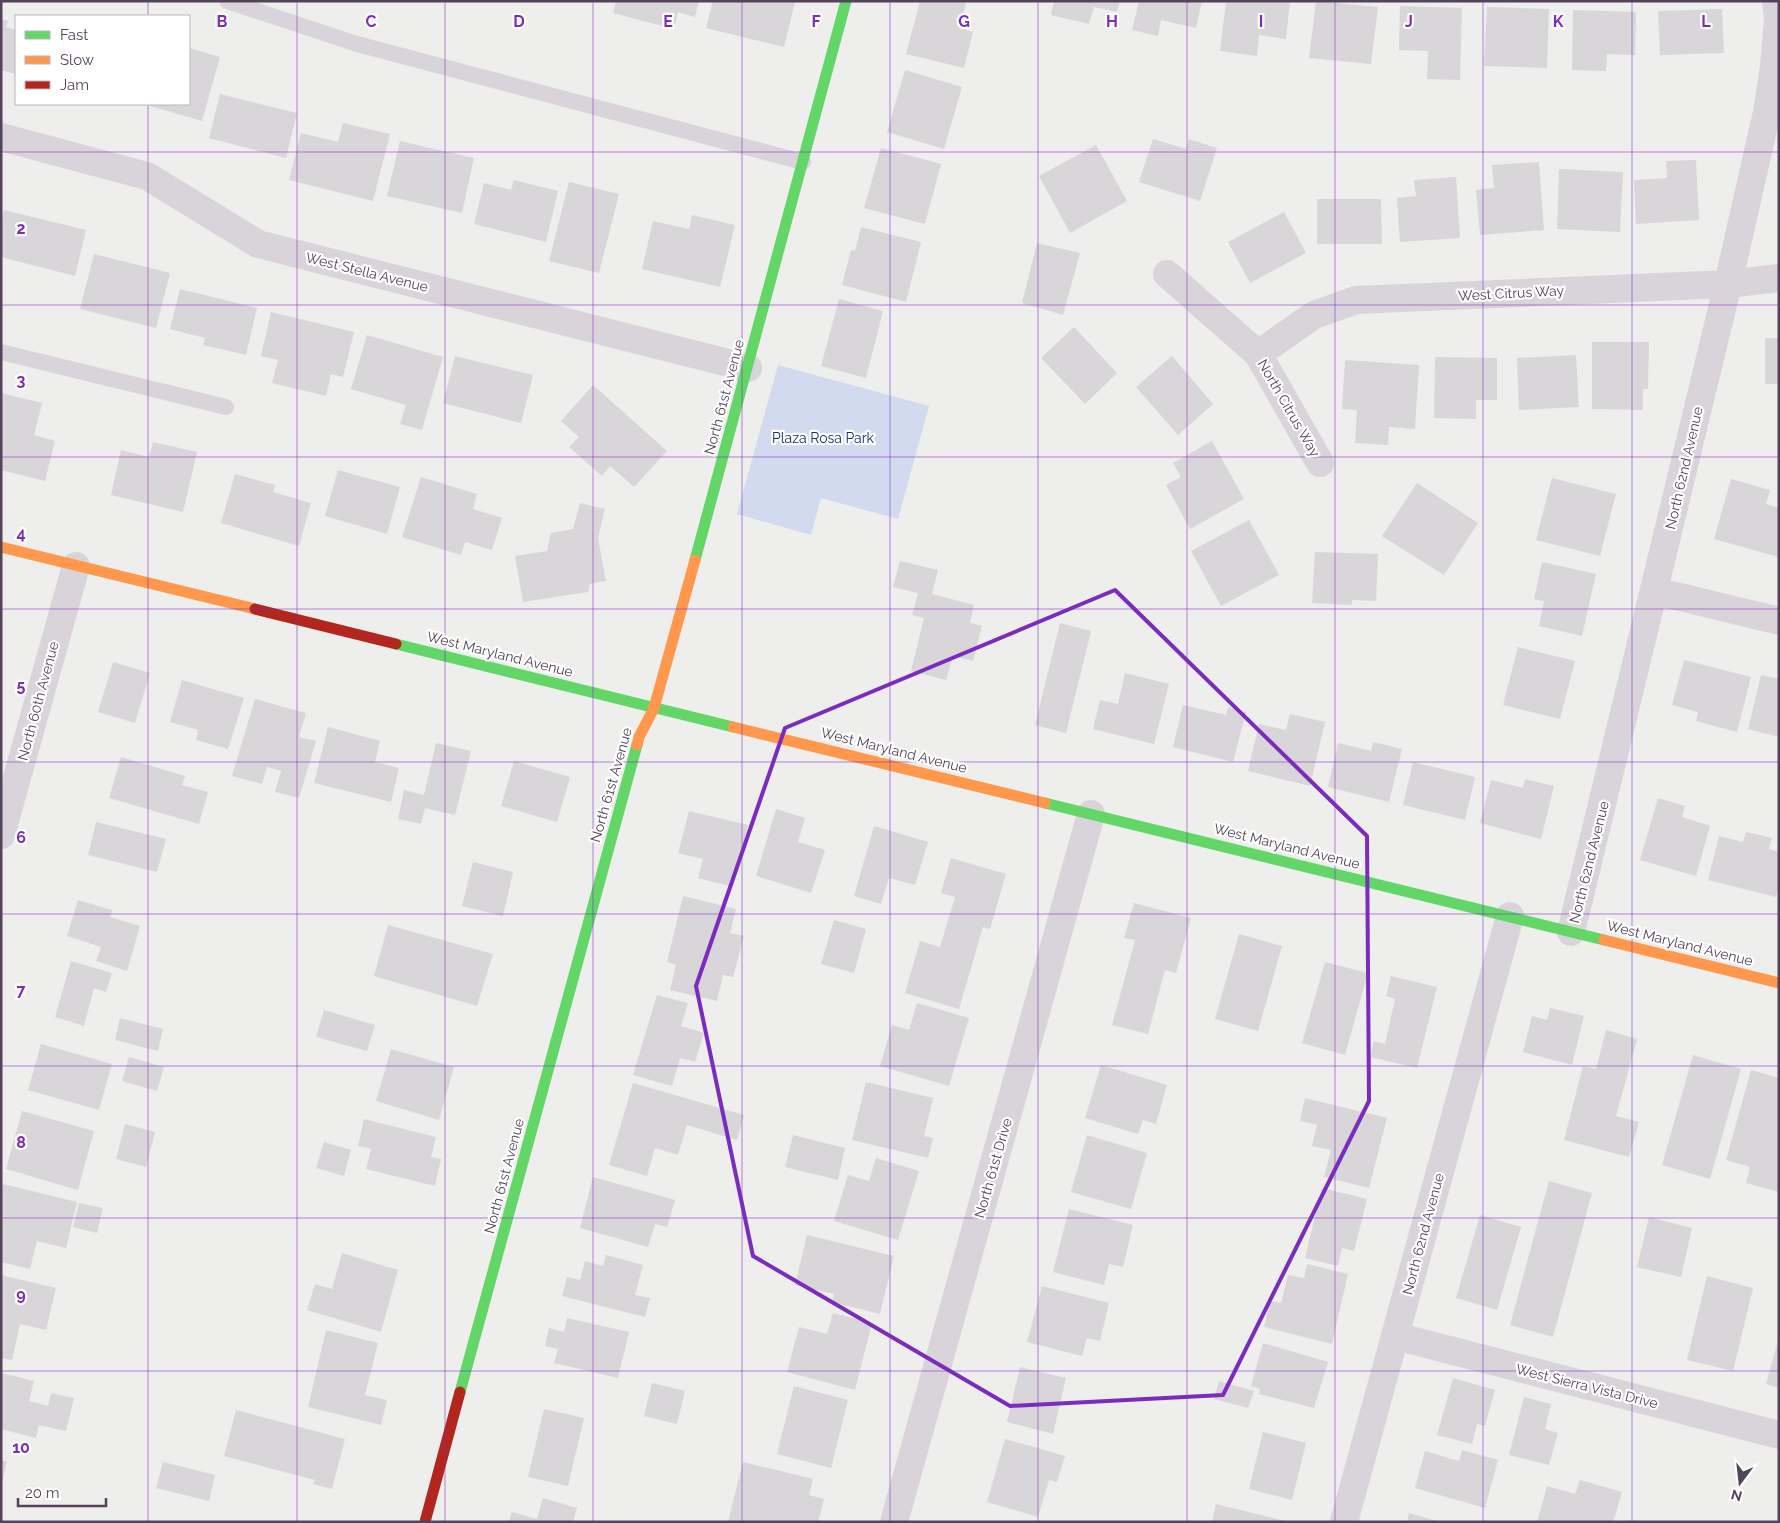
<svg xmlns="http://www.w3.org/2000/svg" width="1780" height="1523" font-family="Raleway,sans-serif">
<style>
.green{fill:#d1daee}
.building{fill:#d8d6d9}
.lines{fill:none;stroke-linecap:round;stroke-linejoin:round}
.lane{stroke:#d9d4da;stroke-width:16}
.street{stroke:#d9d4da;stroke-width:28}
.fast{stroke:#63d668;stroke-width:11}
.slow{stroke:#ff974d;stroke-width:11}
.jam{stroke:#b3261e;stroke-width:11}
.marked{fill:none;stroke:#7b2cbf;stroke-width:4;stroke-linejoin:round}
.grid{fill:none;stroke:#7b2cbf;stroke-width:1;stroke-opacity:0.55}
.labels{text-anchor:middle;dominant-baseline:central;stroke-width:4.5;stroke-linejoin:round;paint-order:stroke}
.street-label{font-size:14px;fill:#544459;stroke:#fff}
.park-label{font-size:14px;fill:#162c79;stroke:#fff}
.grid-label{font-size:16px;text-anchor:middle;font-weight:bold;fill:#7b2cbf;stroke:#fff;stroke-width:4.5;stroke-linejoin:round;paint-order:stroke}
</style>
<rect width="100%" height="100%" fill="#eeeeed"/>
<path class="green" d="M778 365 929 406 898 519 821 498 811 535 737 514Z"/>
<path class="building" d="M616 1H699L695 17 678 12 674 29 613 13Z
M713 1 795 2 784 47 706 28Z
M920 1H960L966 3 959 28 973 32 964 68 906 54Z
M1054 1H1120L1117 12 1094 7 1089 24 1051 15Z
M1139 1H1202L1196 28 1161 20 1158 36 1132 30Z
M1226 1H1290L1286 39 1259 35 1257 56 1220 51Z
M1316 1 1378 7 1371 64 1309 58Z
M1400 6 1462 8 1460 80 1427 79 1428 51 1399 50Z
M1487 7 1549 9 1547 68 1484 66Z
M1722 9 1724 53 1660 55 1658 11Z
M1573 10 1636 12 1635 55 1607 54 1606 71 1572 70Z
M1 19 8 21 6 27 16 30V74L1 70Z
M189 48 220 57 202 121 143 104H189Z
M905 70 962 87 944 149 887 132Z
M220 94 297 113 286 158 209 138Z
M343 123 390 134 373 201 289 180 301 133 338 142Z
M1153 139 1186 149 1189 139 1217 148 1200 201 1139 182Z
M400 141 474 158 462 213 387 196Z
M1096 145 1127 201 1070 233 1039 176Z
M881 148 941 164 925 224 864 208Z
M1696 160 1699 220 1636 224 1634 180 1667 178 1666 161Z
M1539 162 1544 230 1480 235 1476 190 1494 188 1492 165Z
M1559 169 1623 172 1620 232 1557 229Z
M1456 177 1460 238 1400 242 1397 198 1416 196 1414 180Z
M514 180 558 191 546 242 474 224 484 183 511 190Z
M569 182 619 194 599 273 549 261Z
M1317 199H1381L1382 244H1317Z
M4 210 86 230 75 276 1 257V223Z
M1284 212 1306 253 1250 283 1228 242Z
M692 215 735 225 720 287 642 269 653 221 689 229Z
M861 227 921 242 906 302 842 285 851 250 855 251Z
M1037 243 1080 253 1063 315 1022 303Z
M94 254 170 273 156 328 80 309Z
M180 289 257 308 246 355 203 345 205 338 170 329Z
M839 299 883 311 866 378 821 366Z
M271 312 354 332 343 377 331 374 326 396 272 383 278 360 261 356Z
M1074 327 1117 373 1085 404 1041 358Z
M367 335 443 357 422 430 400 424 406 405 351 389Z
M1765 338H1779V384H1765Z
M1592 342H1649L1648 389H1643V410L1592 409Z
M1576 355 1579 407 1519 410 1517 358Z
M455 356 533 375 521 423 443 403Z
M1172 356 1213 404 1178 435 1136 387Z
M1435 357 1497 358V400H1476V419L1434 418Z
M1345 360 1419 365 1415 429 1389 427 1388 445 1355 443 1357 410 1342 409Z
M593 385 667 451 634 487 610 466 602 476 569 447 579 437 561 421Z
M1 393 42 403 34 435 55 441 45 481 1 470Z
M1212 441 1244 499 1190 529 1166 485 1181 477 1173 463Z
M153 442 197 452 183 512 111 495 121 450 149 457Z
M338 470 400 487 387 534 325 516Z
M235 474 275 485 273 492 311 503 299 546 221 523Z
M421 477 477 494 473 509 502 518 492 550 465 542 461 555 402 537Z
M1552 478 1616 494 1600 556 1536 540Z
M1731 479 1770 490 1766 504 1779 508 1778 557 1714 539Z
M1417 483 1478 523 1444 575 1382 536Z
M580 503 605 509 598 538 606 581 590 584 588 592 523 602 515 556 547 551 551 533 573 529Z
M1249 520 1279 575 1221 606 1191 551Z
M1315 552 1378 554 1376 601 1352 600V605L1312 603Z
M900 561 938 570 932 594 974 605 970 623 982 626 973 661 953 656 946 680 911 671 924 618 912 615 918 593 893 587Z
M1542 562 1596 574 1582 636 1539 626 1544 601 1534 599Z
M1060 623 1091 631 1066 733 1035 725Z
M1518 647 1575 661 1560 719 1503 705Z
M1684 660 1751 677 1737 732 1696 721 1698 712 1672 705Z
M113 662 150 673 135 723 98 712Z
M1125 673 1169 684 1154 744 1093 729 1100 700 1118 704Z
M1761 675 1779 679V737L1748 729Z
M182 680 244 698 228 749 196 740 198 730 170 722Z
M255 699 306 713 299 737 316 741 299 798 275 792 281 771 267 767 262 784 232 776Z
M1183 705 1226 715 1228 707 1246 712 1233 762 1173 747Z
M1290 714 1325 722 1310 786 1248 771 1259 724 1286 730Z
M328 727 380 741 375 762 399 768 391 802 314 783Z
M1373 742 1402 749 1389 802 1328 787 1338 743 1371 751Z
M436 743 471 751 455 815 425 808 421 824 398 819 404 790 424 795Z
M121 757 185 776 182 785 208 792 199 824 109 798Z
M514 761 570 777 557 822 501 806Z
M1413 762 1475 777 1465 820 1403 805Z
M1525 779 1554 786 1541 839 1480 823 1491 780 1523 788Z
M1658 798 1685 806 1682 817 1710 826 1696 876 1640 860Z
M776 809 805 818 798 842 825 850 811 893 756 876Z
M689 811 748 825 733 887 698 878 703 859 678 853Z
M96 822 166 839 157 872 88 855Z
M874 826 928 842 915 885 889 878 881 904 854 896Z
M1746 832 1772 838 1769 849 1779 852V886L1776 897 1708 880 1719 836 1743 842Z
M951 858 1006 874 990 929 983 927 959 1009 905 993 920 941 940 947 955 897 941 893Z
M473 862 513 872 503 916 462 906Z
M683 896 736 909 730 933 744 936 733 977 723 975 717 1001 670 990 676 965 667 962Z
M78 900 112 910 110 917 140 926 127 971 96 961 101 947 67 936Z
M1134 903 1191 918 1176 973 1165 970 1148 1034 1112 1025 1135 940 1124 938Z
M834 920 866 929 854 973 821 964Z
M388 925 493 954 477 1006 374 976Z
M1239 934 1282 946 1258 1031 1215 1019Z
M71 961 112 973 106 992 94 988 84 1026 55 1017Z
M1325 962 1368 973 1345 1055 1302 1043Z
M1391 976 1437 987 1417 1068 1370 1057 1374 1041 1385 1044 1395 999 1386 996Z
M657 995 688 1003 681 1026 704 1033 695 1062 680 1058 672 1086 633 1075Z
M917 1003 969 1018 949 1086 880 1066 892 1025 909 1030Z
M1550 1008 1584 1016 1572 1065 1523 1052 1532 1016 1547 1020Z
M324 1010 375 1025 367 1051 316 1037Z
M120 1018 163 1029 158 1051 115 1040Z
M1606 1030 1637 1039 1616 1116 1639 1122 1629 1157 1564 1140 1583 1066 1596 1069Z
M41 1044 112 1064 99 1110 28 1090Z
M391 1049 454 1067 439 1120 376 1101Z
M1693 1055 1741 1069 1710 1179 1662 1165Z
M129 1057 164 1067 157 1091 122 1081Z
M1101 1065 1167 1085 1156 1124 1143 1120 1138 1134 1085 1118Z
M1751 1070 1779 1078V1192L1746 1183 1750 1167 1726 1160Z
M866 1082 933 1098 924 1136 933 1138 928 1158 852 1140Z
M633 1083 744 1115 737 1140 687 1125 678 1155 655 1148 647 1176 609 1165Z
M1305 1098 1387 1118 1369 1188 1324 1177 1331 1150 1312 1146 1317 1125 1300 1121Z
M22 1111 94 1131 78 1190 6 1169Z
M364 1119 436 1137 431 1157 441 1159 435 1186 366 1169 371 1149 358 1146Z
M125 1124 155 1132 146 1167 116 1159Z
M793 1135 845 1148 838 1180 785 1167Z
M1087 1135 1147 1153 1131 1209 1071 1192Z
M324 1142 351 1150 344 1176 316 1168Z
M876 1158 919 1171 898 1240 834 1221 848 1175 869 1181Z
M593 1177 675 1200 667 1227 655 1224 648 1247 580 1228Z
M1549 1181 1592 1193 1553 1337 1510 1325Z
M3 1184 77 1202 66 1248 37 1241 30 1269 1 1262V1193Z
M1322 1188 1367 1199 1354 1251 1342 1248 1338 1266 1305 1258Z
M79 1203 103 1208 97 1233 73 1227Z
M1069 1209 1133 1225 1123 1267 1109 1264 1104 1285 1053 1272Z
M1480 1215 1521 1227 1497 1310 1456 1298Z
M1649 1217 1692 1228 1681 1277 1637 1267Z
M807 1235 894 1256 880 1314 832 1302 834 1294 795 1285Z
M342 1253 398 1270 381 1332 307 1310 315 1284 332 1289Z
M606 1255 643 1265 635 1295 650 1298 645 1317 562 1296 567 1277 580 1280 585 1261 603 1266Z
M1307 1264 1348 1274 1332 1344 1264 1327 1270 1301 1281 1303 1288 1275 1304 1278Z
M1 1275 56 1288 46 1330 20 1324 12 1360 1 1358Z
M1707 1276 1753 1288 1733 1371 1687 1360Z
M1042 1286 1109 1303 1100 1341 1087 1338 1082 1356 1027 1342Z
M833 1313 872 1323 855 1390 787 1372 799 1327 827 1334Z
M567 1318 629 1332 618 1378 554 1363 558 1349 545 1346 549 1328 564 1332Z
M326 1330 378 1343 365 1395 387 1400 381 1425 308 1407Z
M1778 1340H1779V1388L1766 1384Z
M1263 1343 1328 1362 1314 1408 1259 1394 1260 1389 1251 1386Z
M1020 1367 1066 1378 1053 1434 1007 1422Z
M1 1373 34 1381 29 1401 48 1406 51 1393 74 1398 66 1431 39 1425 36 1438 1 1429Z
M1453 1378 1495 1390 1485 1426 1477 1424 1472 1444 1437 1435Z
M1219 1381 1254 1391 1248 1408 1214 1399Z
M652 1383 685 1391 677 1424 644 1416Z
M794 1386 848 1400 831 1468 777 1454Z
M1524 1397 1551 1404 1545 1429 1558 1433 1549 1465 1509 1455Z
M544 1409 584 1418 568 1486 528 1477Z
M236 1410 345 1439 332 1489 313 1484 315 1480 224 1456Z
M1263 1432 1306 1443 1292 1500 1249 1489Z
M1005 1439 1065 1456 1057 1482 1049 1480 1038 1517 987 1502Z
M1462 1450 1498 1460 1485 1508 1415 1488 1425 1451 1459 1461Z
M1 1460 7 1462 2 1482H1Z
M163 1462 215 1475 209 1501 156 1488Z
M743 1462 813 1479 809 1495 824 1499 818 1522H728Z
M1580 1480 1622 1492 1613 1522H1537L1547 1486 1575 1494Z
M543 1498 577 1508 573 1522H509L512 1512 537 1519Z
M1216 1504 1285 1521V1522H1212Z
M1409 1513 1437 1521V1522H1407Z"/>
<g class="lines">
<path class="lane" d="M227 1 357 44 803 162
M1 352 226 407"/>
<path class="street" d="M1 137 147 176 258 244 748 368
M1167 274 1258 354 1320 463
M1258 354 1314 315 1356 300 1728 284 1779 278
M1655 591 1779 621
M1 835 76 566
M1571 932 1728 284 1767 112 1774 67 1778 19 1776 1
M1395 1336 1779 1435
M894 1522 1091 814
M1344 1522 1510 916"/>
<path class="fast" d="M695 560 846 1
M396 644 733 727
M1045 803 1604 940
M460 1392 637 745"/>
<path class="slow" d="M1 547 255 609
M733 727 1045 803
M637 745 639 737 654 708 695 560
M1604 940 1779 983"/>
<path class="jam" d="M255 609 396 644
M425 1522 460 1392"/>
</g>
<path class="marked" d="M1115 590 1367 836 1369 1101 1223 1395 1010 1406 753 1256 696 986 785 728Z"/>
<path class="grid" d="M148 1V16M297 1V1522M445 1V1522M593 1V1522M742 1V1522M890 1V1522M1038 1V1522M1187 1V1522M1335 1V1522M1483 1V1522M1632 1V1522M148 104V1522M1 152H1779M1 305H1779M1 457H1779M1 609H1779M1 762H1779M1 914H1779M1 1066H1779M1 1218H1779M1 1371H1779"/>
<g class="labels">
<g class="street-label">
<text transform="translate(367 272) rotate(14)">West Stella Avenue</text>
<text transform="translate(1511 293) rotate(-3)">West Citrus Way</text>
<text transform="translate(724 397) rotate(-75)">North 61st Avenue</text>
<text transform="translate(1289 408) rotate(60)">North Citrus Way</text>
<text transform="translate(1684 468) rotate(-77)">North 62nd Avenue</text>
<text transform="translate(500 654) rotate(14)">West Maryland Avenue</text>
<text transform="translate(38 701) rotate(-75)">North 60th Avenue</text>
<text transform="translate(894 750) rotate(14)">West Maryland Avenue</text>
<text transform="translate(611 785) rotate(-74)">North 61st Avenue</text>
<text transform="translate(1287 846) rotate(14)">West Maryland Avenue</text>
<text transform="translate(1589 862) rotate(-76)">North 62nd Avenue</text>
<text transform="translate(1680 943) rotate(14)">West Maryland Avenue</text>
<text transform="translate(993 1168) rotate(-74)">North 61st Drive</text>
<text transform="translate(504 1176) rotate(-75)">North 61st Avenue</text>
<text transform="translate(1423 1234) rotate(-75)">North 62nd Avenue</text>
<text transform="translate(1587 1386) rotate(14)">West Sierra Vista Drive</text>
</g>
<g class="park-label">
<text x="823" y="438">Plaza Rosa Park</text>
</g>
</g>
<g class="grid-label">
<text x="222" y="27">B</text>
<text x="371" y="27">C</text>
<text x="519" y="27">D</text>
<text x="668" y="27">E</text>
<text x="816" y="27">F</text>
<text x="964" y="27">G</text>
<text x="1112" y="27">H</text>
<text x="1261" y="27">I</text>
<text x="1409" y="27">J</text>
<text x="1558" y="27">K</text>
<text x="1706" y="27">L</text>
<text x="21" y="234">2</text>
<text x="21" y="386">3</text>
<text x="21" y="539">4</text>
<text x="21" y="691">5</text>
<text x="21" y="843">6</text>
<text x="21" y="996">7</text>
<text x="21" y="1148">8</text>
<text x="21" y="1300">9</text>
<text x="21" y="1453">10</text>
</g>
<rect width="1780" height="1523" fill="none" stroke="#544459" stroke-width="5"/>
<rect x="15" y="15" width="175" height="90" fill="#ffffff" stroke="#bbb4bd"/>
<rect x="25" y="31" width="25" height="8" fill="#63d668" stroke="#bbb4bd"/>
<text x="60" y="40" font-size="15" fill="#544459">Fast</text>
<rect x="25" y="56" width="25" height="8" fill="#ff974d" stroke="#bbb4bd"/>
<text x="60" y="65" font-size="15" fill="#544459">Slow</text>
<rect x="25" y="81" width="25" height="8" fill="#b3261e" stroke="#bbb4bd"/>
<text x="60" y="90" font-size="15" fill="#544459">Jam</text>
<g transform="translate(1740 1483) rotate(195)" stroke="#ffffff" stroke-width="4" paint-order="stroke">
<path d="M0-4L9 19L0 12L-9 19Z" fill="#544459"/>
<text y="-8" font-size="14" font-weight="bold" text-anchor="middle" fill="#544459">N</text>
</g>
<path d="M18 1498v8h88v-8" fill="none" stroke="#544459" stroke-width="2.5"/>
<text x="25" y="1498" font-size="15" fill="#544459" stroke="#ffffff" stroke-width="4" paint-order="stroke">20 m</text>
</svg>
